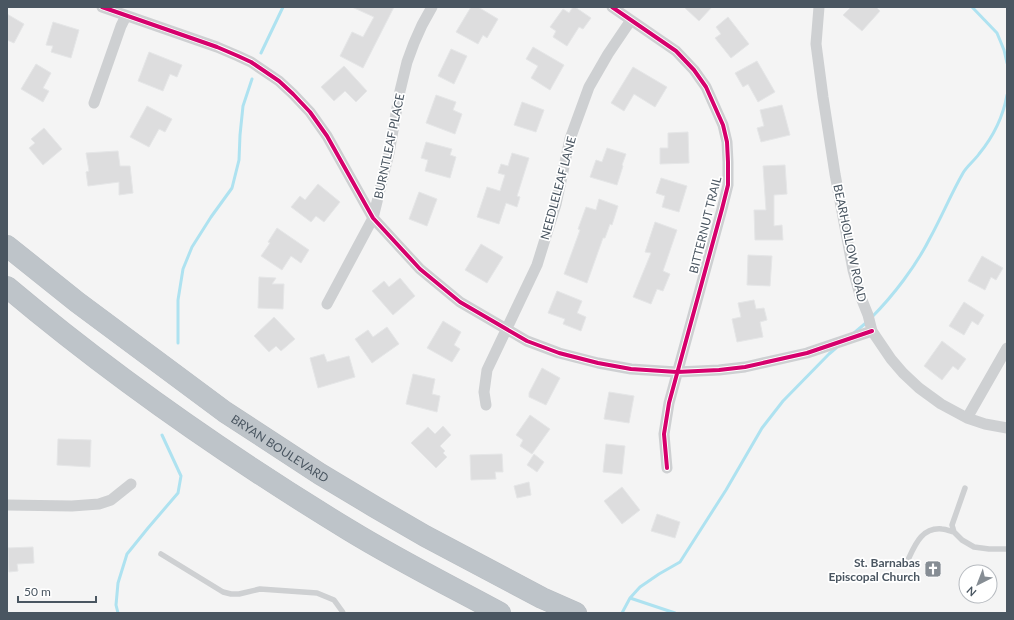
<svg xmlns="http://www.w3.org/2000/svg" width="1014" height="620" font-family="Lato,sans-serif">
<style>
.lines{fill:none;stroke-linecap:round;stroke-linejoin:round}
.stream{stroke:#aee2f0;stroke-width:3}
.building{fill:#ddddde;stroke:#e5e6e7}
.highway-casing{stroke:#b9bec3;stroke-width:22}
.lane{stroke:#ced0d2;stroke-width:5.5}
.street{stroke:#ced0d2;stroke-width:11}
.highway{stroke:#bec4c9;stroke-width:21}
.cycleway-casing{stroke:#fff;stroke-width:6}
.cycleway{stroke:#d6006c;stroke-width:4}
.labels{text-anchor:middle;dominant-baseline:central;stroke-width:3.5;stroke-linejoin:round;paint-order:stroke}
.street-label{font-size:12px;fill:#4a5661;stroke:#fff}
.poi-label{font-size:12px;font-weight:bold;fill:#4a5661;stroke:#fff;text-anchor:end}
</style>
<rect width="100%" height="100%" fill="#f4f4f4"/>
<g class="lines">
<path class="stream" d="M972 7 997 33 1004 50 1007 63
M261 53 283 7
M871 318C893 296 916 266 930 238 942 216 951 194 963 173 967 166 974 161 979 154 993 137 1003 117 1007 95
M854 333 867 322
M178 343V300L183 269 192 247 211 217 232 188 239 160 240 135 243 106 252 79
M630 598 675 613
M118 613 116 605 118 583 127 554 148 528 178 493 181 476 162 435
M622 613 630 598 640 587 659 574 680 562 726 490 762 428 783 401 829 354 836 348"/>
</g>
<path class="building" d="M352 7H394L363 68 340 56 352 32 363 37 374 17Z
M471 7H478L498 19 487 38 483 35 478 44 456 32Z
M573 7H575L591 18 583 29 579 27 567 46 553 37 556 31 550 27 563 9 569 13Z
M684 7H712L699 21Z
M851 7H876L880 11 862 31 843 15Z
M7 14 24 24 14 43 7 40Z
M728 17 749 44 731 58 715 38 721 34 716 27Z
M53 22 79 30 71 58 51 52 53 46 46 45Z
M533 47 564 65 550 90 531 78 538 66 526 59Z
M451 49 467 56 454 84 438 76Z
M149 52 182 65 177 77 170 74 163 91 138 81Z
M757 61 775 92 758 102 748 84 743 87 735 73Z
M36 64 51 73 43 88 49 91 43 102 21 89Z
M344 66 367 91 356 102 345 91 334 101 321 87Z
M633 67 667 87 655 107 634 94 624 111 611 103Z
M436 95 456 102 453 110 462 114 455 134 426 123Z
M522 102 544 110 536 132 514 125Z
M782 105 790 135 761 142 757 128 764 126 760 110Z
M147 106 172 119 165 132 159 129 149 147 130 137Z
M44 128 62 149 43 165 29 148 35 143 31 139Z
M688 132 689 163 660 164V148H668V133Z
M426 142 452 149 450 155 456 157 450 178 425 171 428 160 421 158Z
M607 148 626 154 622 165 623 166 617 185 590 177 596 160 602 162Z
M118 151 120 166H130L133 193 119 195V182L88 186 86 172 89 171 86 153Z
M512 153 529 158 517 196 520 197 517 207 506 203 499 224 477 217 487 187 500 191 505 175 498 173 501 164 508 166Z
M785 165 787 194 774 195V226L782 225 783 240H755L754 210H766L763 166Z
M661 178 687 186 679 212 662 207 665 196 656 193Z
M318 184 340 202 324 222 316 216 311 222 291 207 300 196 305 200Z
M419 192 437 199 427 226 409 219Z
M599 199 618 206 612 225 610 224 605 238H603L587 283 564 274 580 230 578 229 586 207 596 210Z
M655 222 677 230 663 271 670 274 663 291 657 289 651 304 633 297 651 253 645 252Z
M277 228 309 250 301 263 291 256 282 270 261 256 270 243 268 242Z
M481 244 503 257 487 283 465 270Z
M748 255 772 256 770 286 747 285Z
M982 256 1003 268 996 280 991 277 985 290 968 281Z
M259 277 276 278 272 284H284L283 309 258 308Z
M400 278 415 296 393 315 372 291 384 281 389 287Z
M557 291 582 301 577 313 586 317 581 331 563 324 565 319 548 313Z
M754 300 756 309 764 308 767 320 760 322 763 337 737 342 732 319 741 317 738 303Z
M964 302 984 315 978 325 972 321 964 335 949 326Z
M274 317 295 339 281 351 276 346 269 352 254 336Z
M443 321 461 332 454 345 460 349 452 362 427 348Z
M387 327 399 344 372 363 355 339 368 330 373 337Z
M942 341 966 359 958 370 953 366 942 380 924 366Z
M324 354 327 362 349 356 355 377 318 388 310 358Z
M542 368 560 378 546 405 529 397V393Z
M413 374 435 379 432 394 440 396 437 412 406 404Z
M609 392 634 396 629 423 604 419Z
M530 415 550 429 532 454 520 446 523 440 516 435Z
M443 426 451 435 440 446 445 451 443 453 447 457 436 468 411 443 428 427 435 434Z
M58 439 91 440 90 467 57 465Z
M606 444 625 446 622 474 603 472Z
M502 454 503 472H495L496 479 471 480 470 455Z
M534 454 544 462 537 472 527 465Z
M529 482 531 495 517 498 514 486Z
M622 487 640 510 622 524 604 501Z
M657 514 680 522 675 538 651 531Z
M33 547 34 563 17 564 18 571 9 572 8 548Z"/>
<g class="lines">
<g class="highway-casing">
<g id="highway">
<path id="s1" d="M7 246 77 302 225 412 320 474 375 507 425 536 542 598 576 613"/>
<path d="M7 287C114 377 229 457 349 530 398 560 450 586 500 613"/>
</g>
</g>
<path class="lane" d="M965 488 952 525 954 532 962 540 974 547 989 549H1007
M161 554 223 592 231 594H239L260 589 317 593 334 600 342 611 343 613
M906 564C914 548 920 527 942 529 946 529 950 531 954 532"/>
<path class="street" d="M102 7 217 47 238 56 251 62 279 81 293 94 310 112 327 136 373 218 420 269 460 302 527 341 559 353 598 363 631 369 677 372 719 370 745 367 807 353 872 331
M612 7 676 51 694 70 706 87 723 125 727 142 728 162V185L722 209 669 403 664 434 667 468
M819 7 816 44 823 97 835 174 853 270 860 295 868 315 872 331 891 359 903 373 919 388 941 404 967 418 985 424 1007 428
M94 103 121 26 126 16
M327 304 373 218 389 153 400 91 407 62 414 43 422 25 432 7
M486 405 484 392 487 370 537 265 556 204 570 139 589 87 608 54 631 20
M967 418 1007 348
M7 505 72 506 99 504 111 500 131 484"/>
<use href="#highway" class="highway"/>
<g class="cycleway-casing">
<path id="cycleway" d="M102 7 217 47 238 56 251 62 279 81 293 94 310 112 327 136 373 218 420 269 460 302 527 341 559 353 598 363 631 369 677 372 719 370 745 367 807 353 872 331
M612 7 676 51 694 70 706 87 723 125 727 142 728 162V185L722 209 669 403 664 434 667 468"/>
</g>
<use href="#cycleway" class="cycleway"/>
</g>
<defs>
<g id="church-square" transform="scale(0.9)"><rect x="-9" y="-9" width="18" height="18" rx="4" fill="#868d94" stroke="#fff"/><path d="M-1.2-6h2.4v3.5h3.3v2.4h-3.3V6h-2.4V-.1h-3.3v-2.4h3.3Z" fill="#fff"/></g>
</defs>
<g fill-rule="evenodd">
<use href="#church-square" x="933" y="569"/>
</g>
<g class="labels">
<g class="street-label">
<text transform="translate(389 146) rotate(-78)">BURNTLEAF PLACE</text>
<text transform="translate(558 188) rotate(-75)">NEEDLELEAF LANE</text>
<text transform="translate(705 225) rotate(-76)">BITTERNUT TRAIL</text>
<text transform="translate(850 243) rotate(78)">BEARHOLLOW ROAD</text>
<text stroke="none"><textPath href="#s1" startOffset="340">BRYAN BOULEVARD</textPath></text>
</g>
<g class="poi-label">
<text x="920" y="562">St. Barnabas<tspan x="920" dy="14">Episcopal Church</tspan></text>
</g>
</g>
<rect width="1014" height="620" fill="none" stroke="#4a5661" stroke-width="16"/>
<g transform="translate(978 584) rotate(222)"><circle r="19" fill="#ffffff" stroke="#b7bbc0"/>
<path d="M0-3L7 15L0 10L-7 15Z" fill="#868d94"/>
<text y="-6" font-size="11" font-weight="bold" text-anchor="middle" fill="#4a5661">N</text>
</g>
<path d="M18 596v6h78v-6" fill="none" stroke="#4a5661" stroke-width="2"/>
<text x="24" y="596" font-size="12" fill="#4a5661" stroke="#ffffff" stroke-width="3" paint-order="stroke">50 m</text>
</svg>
